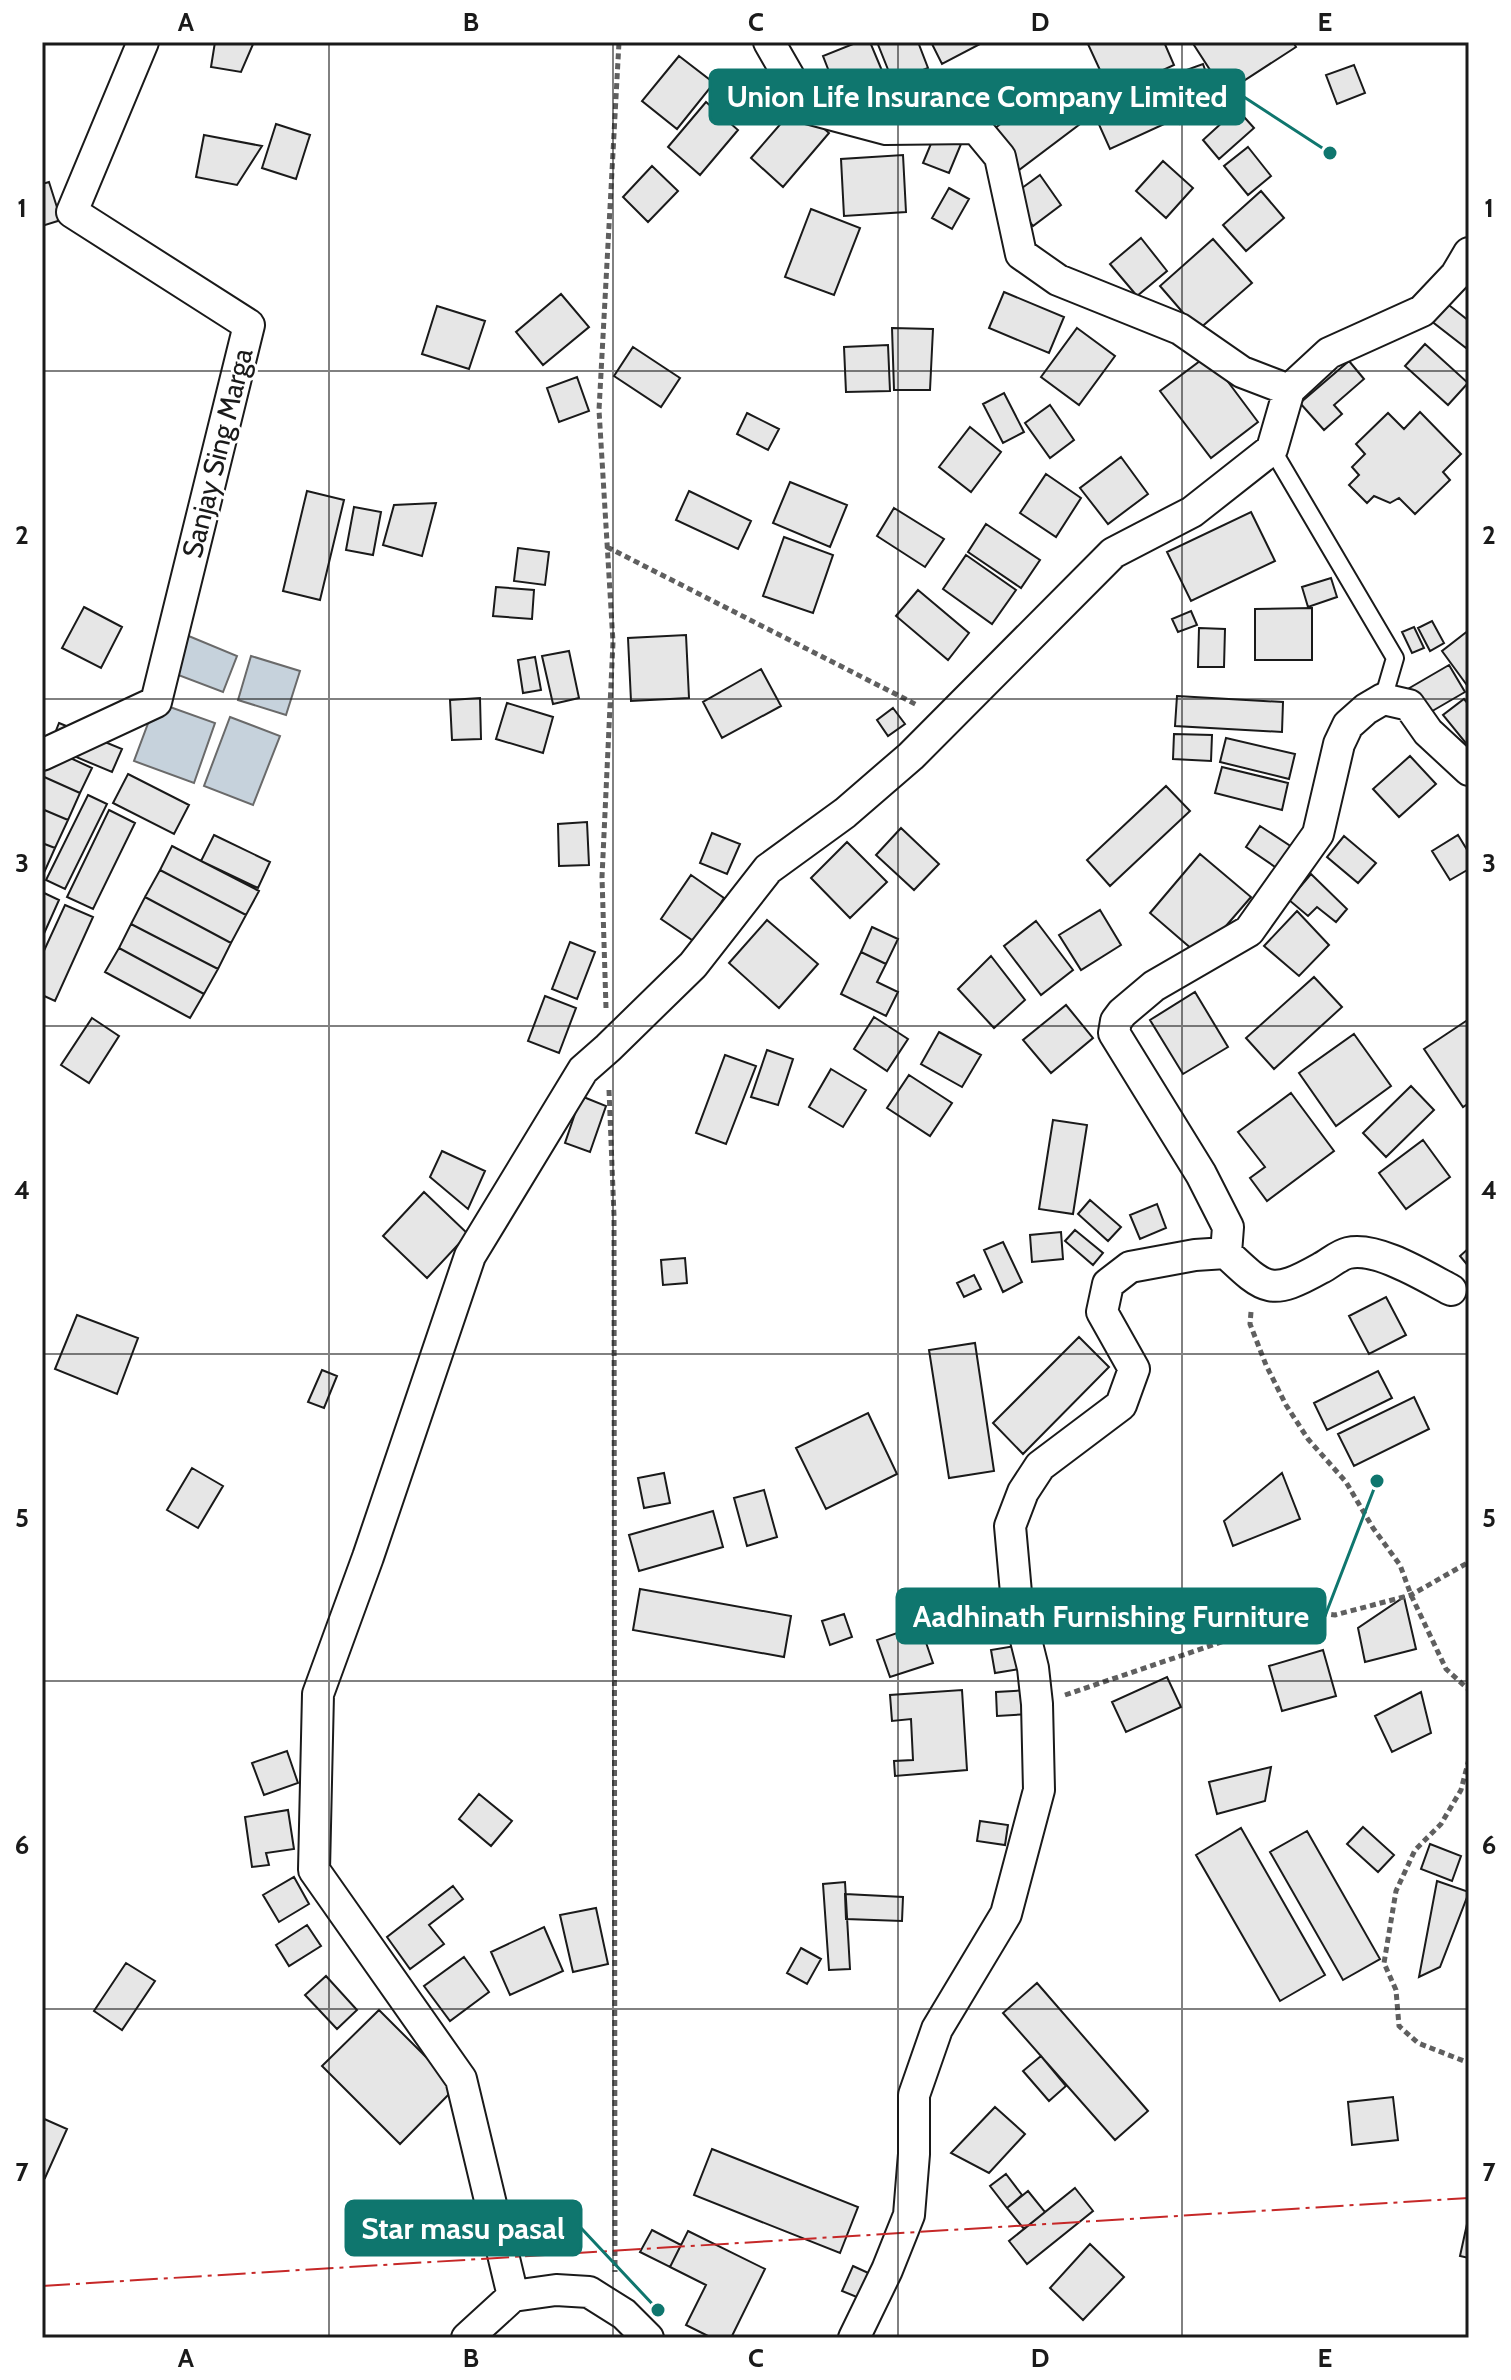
<svg xmlns="http://www.w3.org/2000/svg" width="1511" height="2380" font-family="Cabin,sans-serif">
<style>
.water{fill:#c6d2dc;stroke:#6a6a6a;stroke-width:2}
.building{fill:#e6e6e6;stroke:#1a1a1a;stroke-width:2}
.lines{fill:none;stroke-linecap:round;stroke-linejoin:round}
.service-casing{stroke:#1a1a1a;stroke-width:20}
.minor-casing{stroke:#1a1a1a;stroke-width:34}
.path{stroke:#5f5f5f;stroke-width:5;stroke-dasharray:6 4;stroke-linecap:butt}
.service{stroke:#fff;stroke-width:16}
.minor{stroke:#fff;stroke-width:30}
.power{stroke:#c62828;stroke-width:2;stroke-dasharray:28 6 4 6;stroke-linecap:butt}
.grid{fill:none;stroke:#1a1a1a;stroke-width:2;stroke-opacity:0.55}
.labels{text-anchor:middle;dominant-baseline:central;stroke-width:6;stroke-linejoin:round;paint-order:stroke}
.street-label{font-size:28px;fill:#1a1a1a;stroke:#fff}
.leader{fill:none;stroke:#0f766e;stroke-width:3}
.callout-dot{fill:#0f766e;stroke:#fff;stroke-width:3}
.callout{fill:#0f766e;stroke:#0f766e;stroke-width:3}
.callout-label{font-size:30px;text-anchor:middle;font-weight:bold;fill:#fff}
.neatline{fill:none;stroke:#1a1a1a;stroke-width:3}
.grid-label{font-size:26px;text-anchor:middle;font-weight:bold;fill:#1a1a1a}
</style>
<rect width="100%" height="100%" fill="#fff"/>
<path class="water" d="M179 632 237 656 223 692 165 670Z
M251 656 300 671 286 715 238 700Z
M156 702 215 723 194 783 134 761Z
M230 717 280 736 253 805 204 786Z"/>
<path class="building" d="M215 42H254L241 72 211 67Z
M858 42H870L883 73 837 92 823 56Z
M877 42H918L928 68 893 82Z
M931 42H981L982 43 942 64Z
M1087 42H1164L1174 65 1111 94Z
M1192 42H1293L1296 47 1225 93Z
M679 56 714 83 677 129 642 101Z
M1203 64 1219 110 1180 124 1164 78Z
M1354 65 1365 93 1337 104 1326 75Z
M1059 79 1088 118 1019 170 990 132Z
M1155 80 1173 120 1110 149 1092 109Z
M706 102 738 130 700 175 668 147Z
M797 105 829 133 783 187 751 158Z
M1237 109 1254 128 1219 159 1203 140Z
M276 124 310 135 296 179 262 168Z
M935 134 961 144 949 173 923 163Z
M204 135 262 146 237 185 196 177Z
M1248 147 1271 176 1248 195 1224 166Z
M903 155 906 212 844 216 841 159Z
M1163 161 1193 188 1166 218 1136 191Z
M652 166 678 191 648 222 623 197Z
M1040 175 1061 205 1033 226 1011 196Z
M49 182 61 220 42 226V184Z
M949 188 969 199 952 229 932 218Z
M1261 191 1284 218 1246 251 1223 225Z
M811 209 860 228 834 295 785 277Z
M1141 238 1167 271 1137 296 1110 264Z
M1213 239 1252 283 1198 330 1160 286Z
M1004 292 1064 317 1049 353 989 328Z
M561 294 589 327 543 365 516 332Z
M1445 302 1469 321V343L1466 348 1430 320Z
M437 306 485 321 469 369 422 354Z
M892 328 933 329 930 390H894Z
M1077 328 1115 356 1079 405 1041 377Z
M1425 344 1468 383 1448 405 1405 366Z
M888 345 890 391 846 392 844 347Z
M633 347 680 378 661 407 614 376Z
M1208 355 1258 422 1211 458 1160 391Z
M1349 361 1364 379 1334 405 1342 414 1324 430 1300 403Z
M577 377 589 411 559 422 547 388Z
M1004 393 1024 432 1003 443 983 404Z
M1050 405 1074 440 1050 458 1025 423Z
M1420 412 1461 454 1443 472 1450 480 1415 514 1399 498 1390 503 1374 496 1367 503 1349 485 1359 475 1352 467 1365 454 1356 444 1388 413 1404 429Z
M747 413 779 429 768 450 737 434Z
M970 427 1001 452 971 492 939 467Z
M1121 457 1148 494 1108 524 1080 488Z
M1046 474 1081 498 1056 537 1020 513Z
M790 482 847 505 830 547 773 523Z
M307 491 344 500 320 600 283 591Z
M689 491 751 521 738 549 676 520Z
M436 503 422 556 383 545 394 505Z
M354 507 381 512 373 555 346 550Z
M894 508 944 539 925 567 877 536Z
M1251 512 1275 561 1191 601 1167 552Z
M986 524 1040 560 1021 588 968 552Z
M784 537 833 555 813 613 763 596Z
M518 548 549 552 545 585 514 581Z
M966 555 1016 590 992 624 943 589Z
M1331 578 1337 597 1308 607 1302 587Z
M496 587 534 590 532 619 493 616Z
M918 590 969 633 948 660 896 616Z
M84 607 122 627 101 668 62 648Z
M1312 608V660H1255V609Z
M1191 611 1197 625 1178 632 1172 619Z
M1432 621 1444 643 1430 651 1418 628Z
M1414 627 1424 648 1412 653 1402 632Z
M1199 628 1225 629 1224 667H1198Z
M1469 630V688L1442 651Z
M686 635 689 698 631 701 628 638Z
M569 651 579 698 553 704 542 656Z
M535 657 541 690 523 693 518 660Z
M1449 665 1465 692 1422 717 1406 690Z
M761 669 781 706 722 738 703 702Z
M1177 696 1283 702 1282 732 1175 726Z
M480 698 481 739 452 740 450 700Z
M1464 699 1469 705V747L1443 715Z
M507 703 553 717 543 753 496 739Z
M893 708 905 724 888 736 877 720Z
M59 723 122 749 112 772 50 746Z
M1174 734 1212 735 1211 761 1173 759Z
M1226 738 1295 754 1289 779 1220 762Z
M42 745 92 768 80 793 42 776Z
M1410 756 1436 784 1399 817 1373 789Z
M1222 767 1288 783 1282 810 1215 793Z
M128 774 189 805 174 834 113 803Z
M42 776 80 793 68 820 42 809Z
M1166 786 1190 811 1110 886 1087 860Z
M88 795 107 804 65 889 46 880Z
M42 809 68 820 55 848 42 843Z
M109 810 135 823 93 909 67 897Z
M587 822 589 865 559 866 558 824Z
M1260 826 1295 849 1281 871 1246 847Z
M901 828 939 864 914 890 876 855Z
M712 833 740 844 727 874 700 863Z
M214 835 270 862 258 888 201 861Z
M1458 835 1469 853V869L1450 880 1432 851Z
M1344 836 1376 863 1358 883 1327 857Z
M847 842 887 882 850 918 811 878Z
M42 843 55 848 43 875 42 874Z
M172 846 259 891 246 915 160 870Z
M1200 854 1251 897 1200 956 1150 913Z
M160 870 246 915 231 943 145 897Z
M1311 874 1347 909 1336 922 1317 907 1308 916 1289 900Z
M691 875 724 898 695 942 661 919Z
M42 892 59 900 42 938Z
M145 897 231 943 218 969 131 924Z
M65 905 93 917 55 1001 42 995V955Z
M1100 910 1121 945 1081 970 1059 935Z
M1297 911 1329 945 1299 976 1264 946Z
M767 920 818 964 779 1008 729 963Z
M1036 921 1073 970 1041 995 1004 946Z
M131 924 218 969 204 994 119 948Z
M872 927 898 939 886 964 861 952Z
M570 942 595 952 577 999 552 989Z
M119 948 204 994 190 1018 105 972Z
M861 952 886 964 877 982 898 992 886 1016 841 994Z
M991 956 1025 1000 994 1028 958 989Z
M1314 977 1342 1007 1274 1069 1246 1038Z
M1195 992 1228 1047 1183 1074 1150 1020Z
M545 996 576 1008 559 1053 528 1041Z
M1066 1005 1093 1038 1051 1073 1023 1040Z
M874 1017 908 1039 887 1071 854 1049Z
M92 1018 119 1036 89 1083 61 1065Z
M1469 1019V1103L1463 1107 1424 1049Z
M939 1032 981 1055 962 1087 921 1064Z
M1354 1034 1391 1086 1336 1126 1299 1073Z
M767 1050 793 1059 778 1105 751 1097Z
M725 1055 756 1066 726 1144 696 1133Z
M831 1069 866 1090 843 1127 809 1107Z
M909 1075 952 1103 930 1136 887 1108Z
M1411 1086 1434 1110 1386 1157 1363 1133Z
M1291 1093 1334 1151 1267 1201 1250 1178 1265 1167 1238 1132Z
M581 1096 606 1106 590 1152 565 1143Z
M1053 1120 1087 1125 1073 1214 1039 1209Z
M1423 1140 1450 1177 1406 1209 1379 1173Z
M442 1151 485 1171 468 1209 430 1177Z
M424 1192 468 1234 427 1278 383 1236Z
M1090 1200 1121 1227 1108 1241 1078 1214Z
M1157 1204 1166 1228 1140 1239 1130 1215Z
M1075 1230 1103 1253 1093 1265 1065 1241Z
M1061 1232 1063 1259 1032 1262 1030 1235Z
M1003 1242 1022 1282 1003 1292 984 1250Z
M1469 1248V1267L1460 1256Z
M685 1258 687 1283 663 1285 661 1260Z
M974 1275 981 1289 964 1297 957 1283Z
M1386 1297 1406 1335 1369 1354 1349 1316Z
M77 1315 138 1338 117 1394 55 1369Z
M1079 1337 1109 1367 1023 1454 993 1423Z
M975 1343 994 1471 949 1478 929 1350Z
M322 1370 337 1376 324 1408 308 1402Z
M1378 1371 1392 1398 1327 1430 1314 1403Z
M1414 1397 1429 1429 1354 1466 1338 1434Z
M868 1413 897 1474 826 1509 796 1448Z
M192 1468 223 1486 198 1528 167 1510Z
M664 1473 670 1503 644 1508 638 1478Z
M1282 1473 1300 1519 1233 1546 1224 1521Z
M764 1490 777 1537 747 1546 734 1498Z
M713 1511 723 1547 639 1571 629 1535Z
M640 1589 791 1616 784 1657 633 1630Z
M1404 1597 1416 1649 1365 1662 1358 1628Z
M844 1614 852 1637 830 1645 822 1621Z
M920 1625 933 1663 890 1677 877 1640Z
M1021 1645 1025 1668 995 1673 991 1650Z
M1323 1650 1336 1696 1282 1711 1269 1666Z
M1167 1677 1181 1707 1126 1732 1112 1702Z
M962 1690 967 1770 895 1776 894 1761 913 1760 911 1719 892 1721 890 1695Z
M1029 1690 1030 1714 997 1716 996 1692Z
M1421 1692 1431 1733 1392 1752 1375 1716Z
M287 1751 298 1783 264 1795 252 1763Z
M1271 1767 1265 1801 1217 1814 1209 1782Z
M479 1794 512 1821 491 1846 459 1819Z
M288 1810 294 1849 266 1853 269 1865 252 1867 245 1817Z
M980 1821 1008 1825 1005 1845 977 1841Z
M1363 1827 1394 1855 1378 1872 1347 1844Z
M1241 1828 1325 1975 1280 2001 1196 1855Z
M1307 1831 1380 1959 1343 1980 1270 1852Z
M1430 1844 1461 1856 1452 1881 1421 1869Z
M294 1877 309 1904 279 1922 263 1895Z
M1437 1881 1469 1892 1440 1967 1419 1977Z
M845 1882 850 1969 829 1970 823 1884Z
M453 1886 463 1899 429 1925 444 1944 410 1969 387 1937Z
M845 1894 903 1897 902 1921 846 1919Z
M596 1908 608 1964 573 1972 560 1915Z
M307 1925 321 1946 289 1966 276 1945Z
M544 1927 563 1971 510 1995 491 1952Z
M801 1948 821 1959 807 1984 787 1973Z
M464 1957 489 1992 450 2021 424 1986Z
M126 1963 155 1981 122 2030 94 2011Z
M326 1976 357 2010 337 2029 305 1995Z
M1037 1983 1148 2111 1115 2140 1003 2013Z
M379 2010 456 2087 400 2144 322 2066Z
M1041 2056 1066 2086 1049 2101 1023 2071Z
M1393 2097 1398 2140 1352 2145 1348 2102Z
M995 2107 1025 2134 989 2173 951 2153Z
M42 2118 67 2129 45 2178 42 2177Z
M712 2149 858 2207 840 2253 694 2195Z
M1006 2174 1022 2195 1007 2208 990 2186Z
M1075 2188 1093 2211 1027 2264 1009 2241Z
M1028 2191 1045 2212 1024 2229 1007 2208Z
M1467 2224 1469 2225V2258L1460 2256Z
M652 2230 681 2245 670 2267 640 2252Z
M688 2231 765 2269 731 2338H712L686 2325 706 2285 670 2267Z
M1090 2244 1124 2277 1083 2320 1050 2288Z
M853 2266 875 2276 864 2300 842 2291Z"/>
<g class="lines">
<g class="service-casing">
<path id="service" d="M1272 449 1395 658 1383 699"/>
</g>
<g class="minor-casing">
<path id="minor" d="M769 42 807 108 886 129 976 128 1000 157 1021 254 1058 280 1180 329 1242 372 1289 390 1329 353 1422 311 1456 275 1469 253
M42 755 156 702 249 325 72 212 143 42
M1226 1253C1266 1291 1271 1296 1321 1268 1329 1264 1339 1255 1348 1253 1377 1246 1426 1277 1451 1290
M513 2296 461 2079 314 1870 318 1694 368 1557 470 1256 583 1070 608 1048 693 965 768 869 845 813 911 756 1113 553 1192 512 1272 449 1289 390
M467 2338 513 2296 556 2290 589 2292 624 2314 648 2338
M854 2338 887 2270 909 2215 914 2154V2095L937 2029 1006 1914 1039 1790 1037 1704 1033 1668 1017 1604 1010 1526 1023 1492 1040 1466 1121 1405 1134 1369 1102 1312 1108 1284 1130 1267 1195 1255 1226 1253 1228 1227 1201 1174 1114 1033 1116 1021 1122 1013 1154 986 1249 931 1318 834 1339 744 1348 725 1366 709 1383 699 1409 705 1428 732 1469 770"/>
</g>
<path class="path" d="M607 547 917 705
M606 1008 602 877 613 642 599 410 619 42
M609 1090 614 1216 615 2272
M1251 1312 1250 1324 1266 1365 1286 1405 1308 1439 1346 1482 1373 1528 1400 1565 1411 1595 1446 1669 1469 1690
M1065 1695 1310 1612 1335 1615 1411 1595 1469 1562
M1469 1759 1461 1790 1441 1824 1415 1850 1396 1891 1384 1963 1396 1990 1399 2026 1418 2043 1469 2063
M1414 2338H1422"/>
<use href="#service" class="service"/>
<use href="#minor" class="minor"/>
<path class="power" d="M42 2286 1469 2198"/>
</g>
<path class="grid" d="M329 42V2338M613 42V2338M898 42V2338M1182 42V2338M42 371H1469M42 699H1469M42 1026H1469M42 1354H1469M42 1681H1469M42 2009H1469"/>
<g class="labels">
<g class="street-label">
<text transform="translate(217 453) rotate(-76)">Sanjay Sing Marga</text>
</g>
</g>
<path class="leader" d="M1330 153L1244 97M1377 1481L1325 1616M658 2310L581 2228"/>
<g class="callout-dot">
<circle cx="1330" cy="153" r="8"/>
<circle cx="1377" cy="1481" r="8"/>
<circle cx="658" cy="2310" r="8"/>
</g>
<g class="callout">
<rect x="710" y="70" width="534" height="54" rx="8"/>
<rect x="897" y="1589" width="428" height="54" rx="8"/>
<rect x="346" y="2201" width="235" height="54" rx="8"/>
</g>
<g class="callout-label">
<text x="977" y="107">Union Life Insurance Company Limited</text>
<text x="1111" y="1627">Aadhinath Furnishing Furniture</text>
<text x="463" y="2239">Star masu pasal</text>
</g>
<rect width="1511" height="2380" fill="none" stroke="#ffffff" stroke-width="88"/>
<rect x="44" y="44" width="1423" height="2292" class="neatline"/>
<g class="grid-label">
<text x="186" y="31">A</text>
<text x="471" y="31">B</text>
<text x="756" y="31">C</text>
<text x="1040" y="31">D</text>
<text x="1325" y="31">E</text>
<text x="22" y="217">1</text>
<text x="1489" y="217">1</text>
<text x="22" y="544">2</text>
<text x="1489" y="544">2</text>
<text x="22" y="872">3</text>
<text x="1489" y="872">3</text>
<text x="22" y="1199">4</text>
<text x="1489" y="1199">4</text>
<text x="22" y="1527">5</text>
<text x="1489" y="1527">5</text>
<text x="22" y="1854">6</text>
<text x="1489" y="1854">6</text>
<text x="22" y="2181">7</text>
<text x="1489" y="2181">7</text>
<text x="186" y="2367">A</text>
<text x="471" y="2367">B</text>
<text x="756" y="2367">C</text>
<text x="1040" y="2367">D</text>
<text x="1325" y="2367">E</text>
</g>
</svg>
